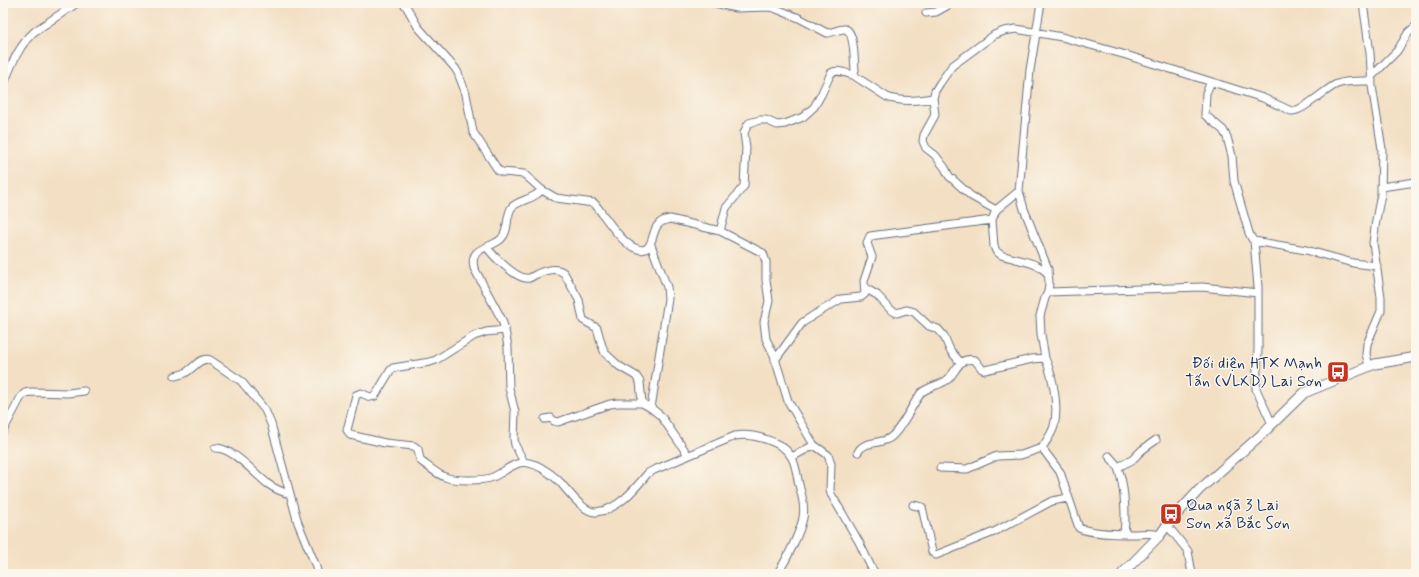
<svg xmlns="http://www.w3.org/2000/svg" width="1419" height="577" font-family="Mynerve,sans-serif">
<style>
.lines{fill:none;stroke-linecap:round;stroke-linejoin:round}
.minor-casing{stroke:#676d81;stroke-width:9}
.tertiary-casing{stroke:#676d81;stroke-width:11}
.minor{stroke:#fff;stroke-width:7}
.tertiary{stroke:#fff;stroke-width:9}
.labels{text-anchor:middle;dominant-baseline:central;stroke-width:3;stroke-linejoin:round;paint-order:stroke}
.poi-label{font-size:16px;fill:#1b2f5e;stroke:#fbf7ec;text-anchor:end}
</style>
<rect width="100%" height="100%" fill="#fbf7ec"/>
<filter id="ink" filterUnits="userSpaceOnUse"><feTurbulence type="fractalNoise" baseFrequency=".025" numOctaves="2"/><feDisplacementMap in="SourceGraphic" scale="8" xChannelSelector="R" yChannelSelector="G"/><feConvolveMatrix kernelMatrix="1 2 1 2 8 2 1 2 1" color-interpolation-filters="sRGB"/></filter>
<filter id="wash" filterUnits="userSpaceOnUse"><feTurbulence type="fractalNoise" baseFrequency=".012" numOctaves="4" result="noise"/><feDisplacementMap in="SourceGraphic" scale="16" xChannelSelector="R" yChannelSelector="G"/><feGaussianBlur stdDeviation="0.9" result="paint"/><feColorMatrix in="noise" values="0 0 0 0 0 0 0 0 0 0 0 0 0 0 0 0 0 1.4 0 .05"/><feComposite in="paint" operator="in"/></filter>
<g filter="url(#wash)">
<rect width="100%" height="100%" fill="#f3dfc3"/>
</g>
<g filter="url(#ink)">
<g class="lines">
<g class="minor-casing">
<path id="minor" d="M403 3 406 6 418 27 455 68 458 73 466 94 473 132 498 170 502 172 524 174 542 190 556 198 594 203C605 216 620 242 635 248 653 256 651 235 657 226 660 221 665 220 670 219L720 231 763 253 766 262V280L769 301 764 322 766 339 774 355 788 401 814 445 828 455 831 464 830 490 831 494 859 542 872 569 876 574
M715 3 736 8 769 7 774 8 799 18 827 33C833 33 840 28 845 29 855 31 854 62 855 70L853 75 887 97C900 102 919 101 933 98
M1041 3 1030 70 1019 191 1024 209 1048 269 1049 283 1048 292 1045 298 1040 316 1041 334 1045 358
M1363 3 1370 53 1372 86 1382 149 1381 194 1376 220 1373 243 1381 297V311L1367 344 1366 354 1369 366
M926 13 936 12 952 3
M1372 76 1397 51 1408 33 1416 26
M1211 82 1206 93 1205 115 1223 130 1227 137 1232 156 1234 181 1249 233 1252 239 1254 241
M3 86C11 66 18 46 35 31L77 3
M1381 187 1416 182
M1019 191 996 210 992 220 994 246 996 251 1001 255C1016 260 1037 261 1048 274
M996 210 971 196 949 176 945 168 935 155 926 148 923 141 924 135 935 115 933 98 935 91 940 83 952 66 994 35 1004 31 1016 29 1062 37 1126 55 1263 98 1291 111C1303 112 1325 89 1337 84 1348 80 1361 81 1372 81
M720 231 726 208 744 186 746 148 744 133 747 126 749 123 760 120H766L777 125 785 124 803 117 814 107 821 95 831 73C838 69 845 73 853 75
M651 245 667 287 668 299 651 408
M487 247C492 255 518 281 529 278 531 278 534 275 537 274 545 270 557 267 564 273L579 300 583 320 597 328 602 346 605 353 619 366 636 376 640 382 642 403 651 408 661 416 688 455
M865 288 877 295 891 310 897 313 906 310 911 311 914 312 929 326 938 329 944 336 950 350 960 362
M1048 292 1202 287 1258 293
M505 330 486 332 474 336 436 360 430 362 393 368 390 371 375 396 370 397 361 393 356 395 347 430 350 435 385 443 414 446 418 449 420 460 422 462C429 467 437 474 445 477 454 481 484 481 493 477 505 472 515 460 529 463 539 465 550 473 558 480 567 489 583 513 596 512 618 510 635 489 648 473L654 470 735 436C751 433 784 441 792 458 796 465 797 476 799 485 802 496 805 506 803 518 800 533 786 561 777 574
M775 360 802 323 814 315 841 299 861 297 865 294 864 281 872 257 867 243 870 236 992 220
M175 376C178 375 182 375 185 373 193 369 201 356 210 360L241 381 265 410 271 424 298 523 315 564 318 574
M545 419 551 418 554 421 558 422 610 404 618 403H642
M1272 424 1256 389 1258 349V287L1254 241 1306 250 1353 263 1377 266
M3 431 21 397 25 393 31 392 68 393 84 391
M215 448C232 447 254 473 268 484 275 489 282 492 290 494
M858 452C864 440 881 445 891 437 902 428 912 405 921 393 928 386 939 386 947 380 957 372 958 356 975 360L982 369 985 370 1032 359 1045 358C1053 376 1059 407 1054 426 1052 434 1046 441 1042 448L1060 472 1079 528C1093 534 1117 534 1132 534 1142 534 1151 532 1160 535
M1109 456C1112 460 1117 464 1118 468 1125 486 1126 516 1124 534
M792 457 814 445
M524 462 515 445 514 439 515 412 509 388 508 347 505 330 502 320 474 268C469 246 489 250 501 239 510 230 505 216 512 207 517 202 526 200 532 197 536 195 539 193 542 190
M1118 467 1132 460 1142 450 1156 440
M940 468 967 469 997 456 1021 455 1042 448
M913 505 922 507 932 552 936 555 994 532 1052 501 1068 498
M1167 525 1188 551 1192 574"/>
</g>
<g class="tertiary-casing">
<path id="tertiary" d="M1122 574 1160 535 1167 525 1199 490 1262 434 1304 393 1375 364 1416 357"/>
</g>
<use href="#minor" class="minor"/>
<use href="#tertiary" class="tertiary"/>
</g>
</g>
<defs>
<g id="bus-square" transform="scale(1.15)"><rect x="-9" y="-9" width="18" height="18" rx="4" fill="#c8321e" stroke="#fbf7ec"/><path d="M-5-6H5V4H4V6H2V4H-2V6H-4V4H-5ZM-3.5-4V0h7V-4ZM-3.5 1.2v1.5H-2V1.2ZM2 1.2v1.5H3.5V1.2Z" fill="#fff"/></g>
</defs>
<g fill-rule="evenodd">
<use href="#bus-square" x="1338" y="372"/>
<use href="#bus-square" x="1171" y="514"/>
</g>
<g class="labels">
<g class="poi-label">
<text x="1322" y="363">Đối diện HTX Mạnh<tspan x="1322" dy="18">Tấn (VLXD) Lai Sơn</tspan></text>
<text x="1186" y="505" text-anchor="start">Qua ngã 3 Lai<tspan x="1186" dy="18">Sơn xã Bắc Sơn</tspan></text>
</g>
</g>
<rect width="1419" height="577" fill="none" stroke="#fbf7ec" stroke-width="16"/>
</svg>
